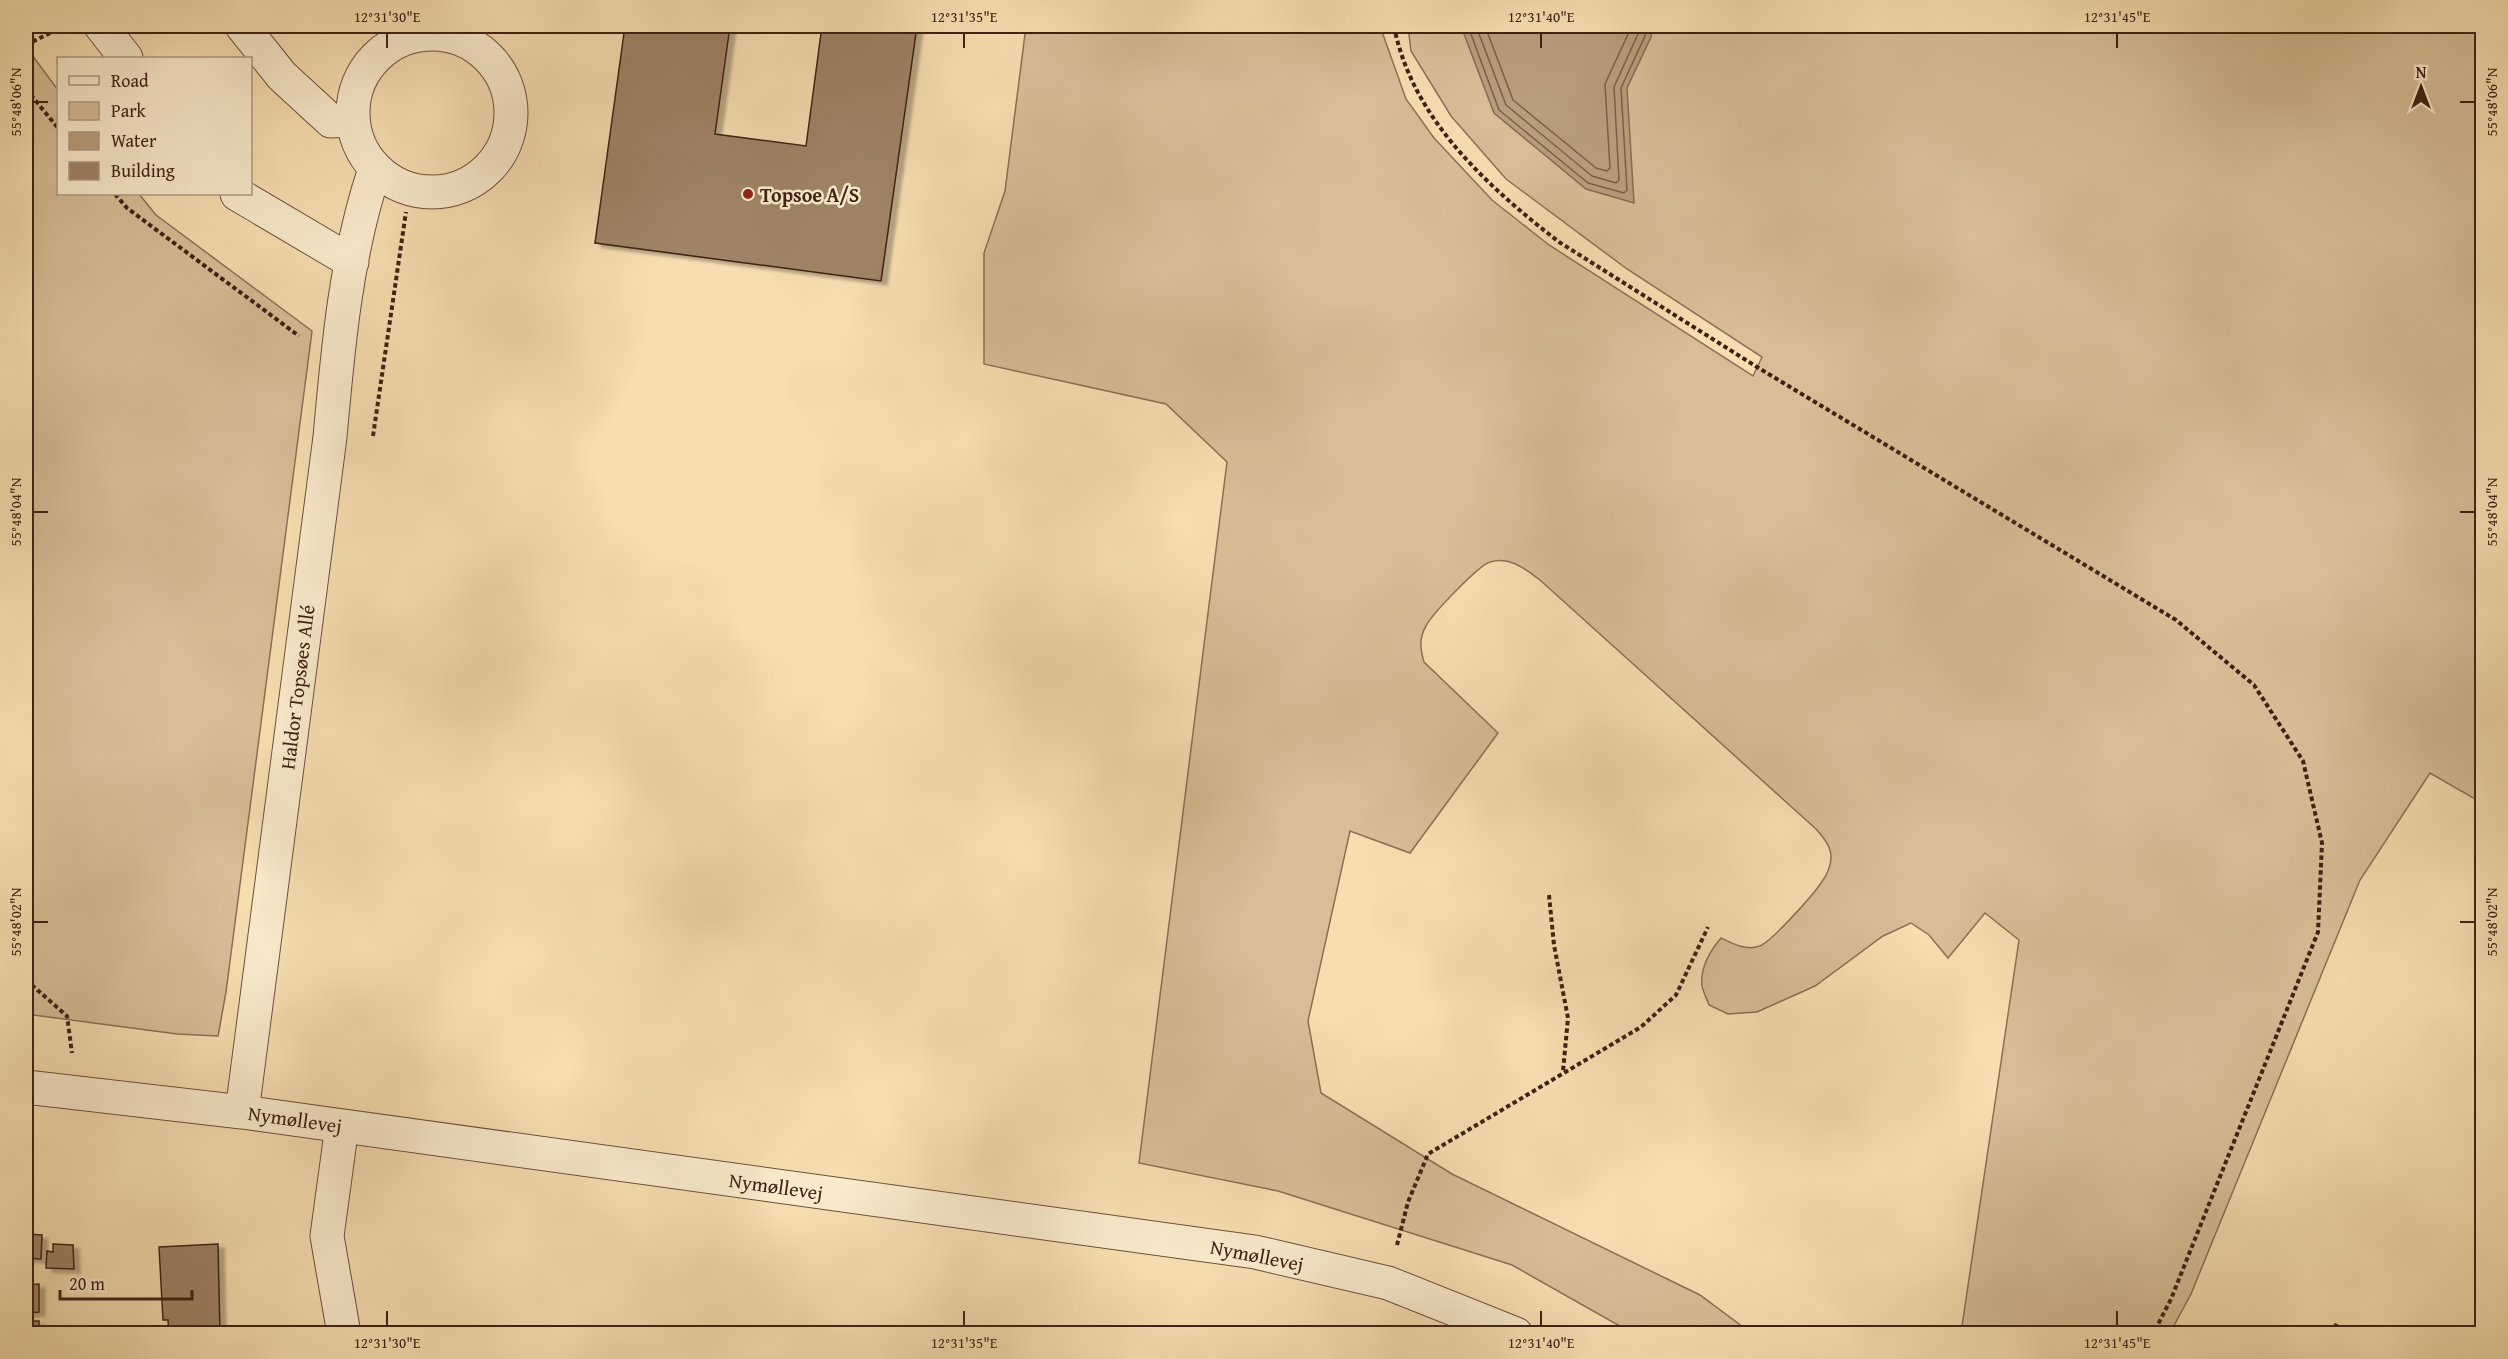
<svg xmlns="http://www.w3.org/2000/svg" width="2508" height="1359" font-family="'Gentium Book Plus',serif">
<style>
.green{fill:#d7be96;stroke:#8a7056;stroke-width:1.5}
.water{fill:#b79e7c;stroke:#876c53;stroke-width:1.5}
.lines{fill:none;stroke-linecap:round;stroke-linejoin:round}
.shore{stroke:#7a6048;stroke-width:1.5}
.building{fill:#9e8366;stroke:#3e2115;stroke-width:1.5;filter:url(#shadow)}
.minor-casing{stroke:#6c503c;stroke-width:35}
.path{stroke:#3e2115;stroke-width:4;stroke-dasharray:4.5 3;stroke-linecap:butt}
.minor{stroke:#f9eacc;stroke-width:33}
.ticks{fill:none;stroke:#3e2115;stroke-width:2}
.poi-dot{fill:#8f2418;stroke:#f9eacc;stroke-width:2}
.labels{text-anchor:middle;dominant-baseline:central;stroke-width:5;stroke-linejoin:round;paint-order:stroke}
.poi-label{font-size:20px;font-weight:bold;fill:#3e2115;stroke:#f9eacc;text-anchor:start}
.street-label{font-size:20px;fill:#3e2115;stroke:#f9eacc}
.neatline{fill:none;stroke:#3e2115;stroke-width:2}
.ticks-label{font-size:15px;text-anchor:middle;fill:#3e2115}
</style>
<defs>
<filter id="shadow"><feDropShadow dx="6" dy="4" stdDeviation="1.5" flood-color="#0004"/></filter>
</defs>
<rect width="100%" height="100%" fill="#f6deb1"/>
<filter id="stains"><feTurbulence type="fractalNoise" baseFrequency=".00333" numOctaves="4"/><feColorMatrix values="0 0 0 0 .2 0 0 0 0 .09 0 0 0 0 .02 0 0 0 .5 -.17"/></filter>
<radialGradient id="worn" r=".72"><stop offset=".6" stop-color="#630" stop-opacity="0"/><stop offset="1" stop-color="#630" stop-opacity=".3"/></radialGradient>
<path class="green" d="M1026 26H1380L1406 99 1434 138 1492 200 1549 245 1753 376 1762 357 1627 269 1506 179 1451 116 1411 51 1408 26H2482V803L2430 773 2360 880 2191 1294 2170 1333H1961L2019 940 1985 913 1948 958 1929 935 1911 923 1883 936 1815 986 1757 1012 1728 1014 1709 1005C1707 999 1703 992 1702 986 1700 969 1710 951 1721 938 1733 944 1746 951 1760 946 1772 941 1813 895 1821 883 1827 875 1831 866 1831 857 1831 846 1823 837 1816 829L1540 580C1525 569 1510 556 1490 562 1479 565 1431 615 1426 626 1419 638 1420 649 1424 662L1498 733 1410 853 1350 831 1308 1021 1321 1093 1452 1174 1700 1295 1751 1333H1632L1512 1265 1278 1191 1139 1163 1227 462 1166 404 984 364V253L1005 191Z
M26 47 58 90V194H139L156 215 312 331 226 992 218 1036 177 1034 26 1014Z"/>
<path class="water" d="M1461 26H1652L1651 37 1627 88 1634 203 1586 189 1494 113Z"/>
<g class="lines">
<path class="shore" d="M1468 26 1499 110 1588 183 1624 193 1627 190 1621 88 1645 36 1646 26
M1476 26 1506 105 1592 176 1616 183 1619 180 1614 87 1638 34V26
M1485 26 1513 100 1596 168 1607 171 1610 168 1605 84 1629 32V26"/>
</g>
<path class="building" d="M625 26H730L715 134 806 146 822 26H917L881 281 595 243Z
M26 1234 42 1235 41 1259 26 1258Z
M53 1244 73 1245 74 1269 46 1268 47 1251 53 1252Z
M218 1244 220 1334H169L168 1320H163L159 1247Z
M39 1284V1312L26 1313V1285Z
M26 1321H39V1334H26Z
M2335 1324 2358 1334H2331Z"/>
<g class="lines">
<g class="minor-casing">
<path id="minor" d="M101 26 126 58
M242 26 282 76 331 121 352 120
M353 113a79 79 0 1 1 158 0a79 79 0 1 1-158 0Z
M237 194 352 262
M26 1087 242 1112 1255 1252 1388 1283 1516 1334
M242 1112 330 437C338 347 346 255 375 169
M342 1126 327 1236 344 1334"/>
</g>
<path class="path" d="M1394 26C1412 119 1487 186 1559 242L1757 367 2176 620 2254 685 2303 761 2322 843 2318 932 2171 1299 2153 1334
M26 45 62 27
M26 89 58 128
M115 194 127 208 299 336
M373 436 406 212
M1549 895 1554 945 1568 1018 1563 1071
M26 980 67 1016 72 1053
M1397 1245 1408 1202 1428 1154 1641 1027 1676 995 1708 927"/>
<use href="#minor" class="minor"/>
</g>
<path class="ticks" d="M387 33V48M964 33V48M1541 33V48M2117 33V48M33 102H48M2460 102H2475M33 512H48M2460 512H2475M33 922H48M2460 922H2475M387 1311V1326M964 1311V1326M1541 1311V1326M2117 1311V1326"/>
<circle class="poi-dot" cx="748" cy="194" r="6"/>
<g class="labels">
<g class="poi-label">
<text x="760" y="194">Topsoe A/S</text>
</g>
<g class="street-label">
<text transform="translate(297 687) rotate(-83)">Haldor Topsøes Allé</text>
<text transform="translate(295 1119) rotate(8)">Nymøllevej</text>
<text transform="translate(776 1186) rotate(8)">Nymøllevej</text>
<text transform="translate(1257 1255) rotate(11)">Nymøllevej</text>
</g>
</g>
<rect width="2508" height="1359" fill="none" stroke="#f6deb1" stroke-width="66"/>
<rect x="57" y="57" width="195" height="138" fill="#f9eacc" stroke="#ae9a83" stroke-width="1.5"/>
<rect x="69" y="76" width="30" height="9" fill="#f9eacc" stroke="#ae9a83" stroke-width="1.5"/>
<text x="111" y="87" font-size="18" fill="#3e2115">Road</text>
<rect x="69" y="102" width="30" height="18" fill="#d7be96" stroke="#ae9a83" stroke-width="1.5"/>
<text x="111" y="117" font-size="18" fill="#3e2115">Park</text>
<rect x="69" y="132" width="30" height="18" fill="#b79e7c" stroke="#ae9a83" stroke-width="1.5"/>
<text x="111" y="147" font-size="18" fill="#3e2115">Water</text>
<rect x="69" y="162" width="30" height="18" fill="#9e8366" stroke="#ae9a83" stroke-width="1.5"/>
<text x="111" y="177" font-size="18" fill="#3e2115">Building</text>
<g transform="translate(2421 87)" stroke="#f9eacc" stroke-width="4.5" paint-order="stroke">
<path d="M0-4.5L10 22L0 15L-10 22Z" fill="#3e2115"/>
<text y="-9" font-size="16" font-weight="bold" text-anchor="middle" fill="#3e2115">N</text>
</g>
<path d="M60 1290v9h132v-9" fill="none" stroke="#3e2115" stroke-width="3"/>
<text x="69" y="1290" font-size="18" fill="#3e2115" stroke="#f9eacc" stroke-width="4.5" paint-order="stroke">20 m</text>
<rect x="33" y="33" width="2442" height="1293" class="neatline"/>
<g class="ticks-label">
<text x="387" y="22">12°31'30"E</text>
<text x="964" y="22">12°31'35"E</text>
<text x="1541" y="22">12°31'40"E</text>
<text x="2117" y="22">12°31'45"E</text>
<text transform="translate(16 102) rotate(-90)" y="5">55°48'06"N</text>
<text transform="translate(2492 102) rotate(-90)" y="5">55°48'06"N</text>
<text transform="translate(16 512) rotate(-90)" y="5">55°48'04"N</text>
<text transform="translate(2492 512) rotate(-90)" y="5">55°48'04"N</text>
<text transform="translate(16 922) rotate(-90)" y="5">55°48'02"N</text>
<text transform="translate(2492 922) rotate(-90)" y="5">55°48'02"N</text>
<text x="387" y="1348">12°31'30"E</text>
<text x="964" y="1348">12°31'35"E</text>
<text x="1541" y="1348">12°31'40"E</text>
<text x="2117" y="1348">12°31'45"E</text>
</g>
<rect width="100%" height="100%" filter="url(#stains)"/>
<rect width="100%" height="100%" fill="url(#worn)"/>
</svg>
